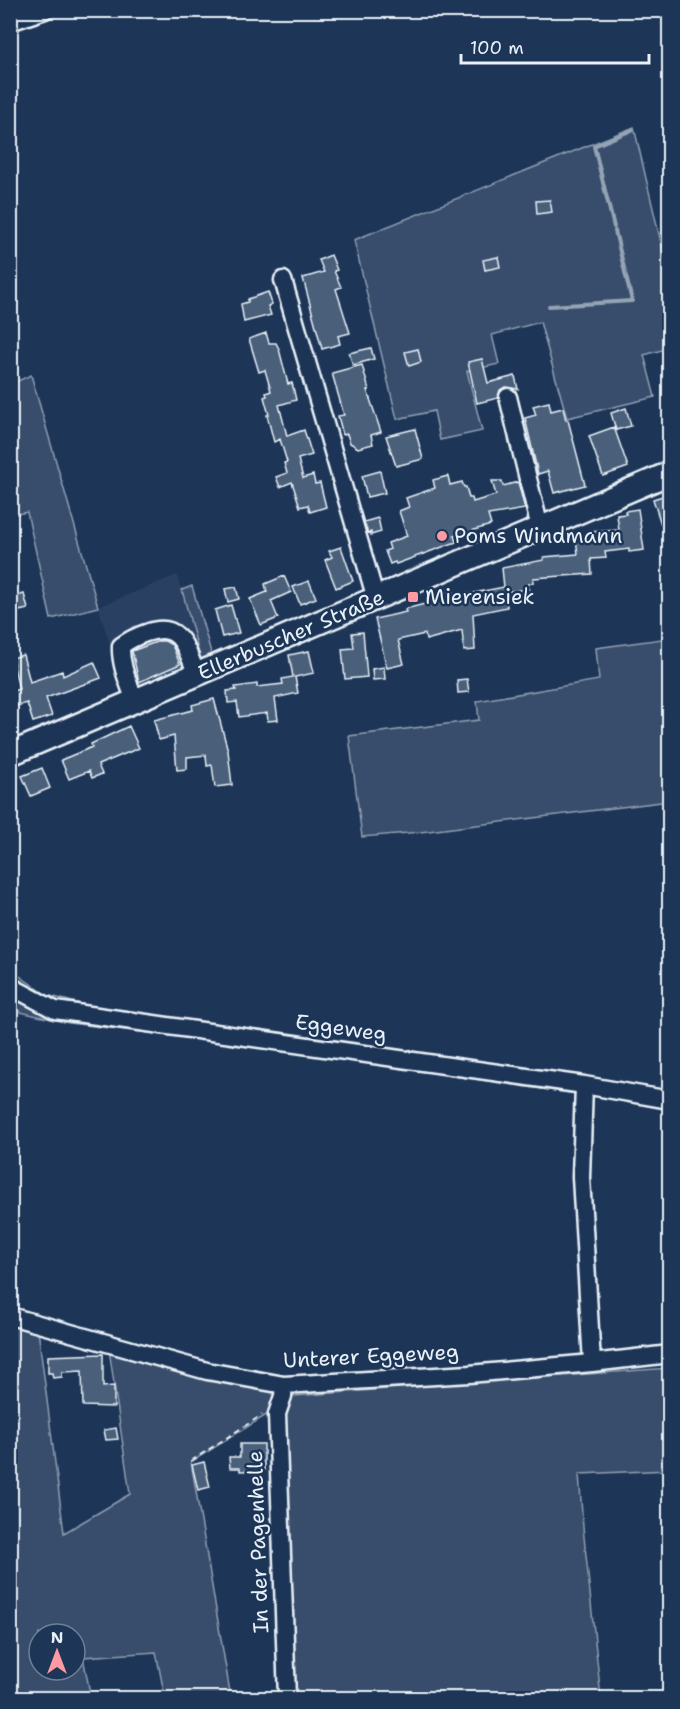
<svg xmlns="http://www.w3.org/2000/svg" width="680" height="1709" font-family="'Shantell Sans',sans-serif">
<style>
.built{fill:#2a4162}
.green{fill:#374d6c;stroke:#909fb2;stroke-width:1.5;fill-rule:evenodd}
.lines{fill:none;stroke-linecap:round;stroke-linejoin:round}
.stream{stroke:#95a4b5;stroke-width:4}
.building{fill:#495e7a;stroke:#e8f1f8;stroke-width:1.5}
.minor-casing{stroke:#e8f1f8;stroke-width:21}
.major-casing{stroke:#e8f1f8;stroke-width:27}
.path{stroke:#e8f1f8;stroke-width:2;stroke-dasharray:6 4.5;stroke-linecap:butt}
.minor{stroke:#1d3557;stroke-width:16}
.major{stroke:#1d3557;stroke-width:22}
.poi-dot{fill:#ff9aa2;stroke:#1d3557;stroke-width:2}
.labels{text-anchor:middle;dominant-baseline:central;stroke-width:5;stroke-linejoin:round;paint-order:stroke}
.poi-label{font-size:21px;fill:#e8f1f8;stroke:#1d3557;text-anchor:start}
.street-label{font-size:21px;fill:#e8f1f8;stroke:#1d3557}
</style>
<rect width="100%" height="100%" fill="#1d3557"/>
<filter id="ink" filterUnits="userSpaceOnUse"><feTurbulence type="fractalNoise" baseFrequency=".0167" numOctaves="2"/><feDisplacementMap in="SourceGraphic" scale="12" xChannelSelector="R" yChannelSelector="G"/><feConvolveMatrix kernelMatrix="1 2 1 2 8 2 1 2 1" color-interpolation-filters="sRGB"/></filter>
<g filter="url(#ink)">
<path class="built" d="M177 575 201 661 125 693 98 607Z"/>
<path class="green" d="M634 127 669 277V348L644 355 655 397 567 418 540 322 492 335 499 364 467 371 482 431 440 440 434 411 397 419 354 240Z
M31 375 98 607 51 619 27 512 11 515V384Z
M192 586 212 656 201 661 182 590Z
M669 638V801L420 832 362 837 349 736 479 720 477 701 599 680 596 648Z
M11 970 47 995 99 1009 245 1028 669 1090V1110L594 1096 588 1098 585 1177 597 1359 669 1347V1362C539 1377 408 1383 277 1390L278 1397 273 1411 191 1462 231 1698H165L156 1652 83 1657 91 1698H11L10 1312 213 1366 279 1376 381 1374 585 1360 576 1166V1094L228 1043 69 1023 11 1010ZM38 1330 109 1349 130 1494 64 1533ZM39 1634H75V1670H39Z
M669 1368V1470L579 1474 583 1527 601 1698H292L288 1648 285 1399 294 1396Z"/>
<g class="lines">
<path class="stream" d="M614 227 594 146 632 130
M549 306 632 301 615 231"/>
</g>
<path class="building" d="M550 200 552 212 537 214 536 201Z
M331 255 337 270 334 271 341 287 336 289 350 333 338 336 340 344 322 349 303 278 324 272 319 260Z
M498 257 500 267 485 270 483 260Z
M268 292 272 304 268 306 271 315 244 322 241 304 248 302V299Z
M266 333 269 343H276L279 349 288 384 292 383 296 400 279 405 287 436 304 430 312 455 298 459 303 478 313 475 315 484 320 483 326 507 310 512 308 505 300 507 292 482 280 487 276 477 287 473 284 463 287 462 280 439 274 442 267 415H269L264 397 267 396 266 393 271 391 265 370 259 372 249 339Z
M371 348 374 359 353 365 349 353Z
M418 349 421 362 409 366 405 352Z
M482 359 488 383 515 376 518 389 505 387 500 390 498 398 477 403 468 362Z
M362 365 369 390H367L381 432 371 435 373 444 358 448 350 443 347 434 343 435 338 416 344 415 332 373Z
M549 402 551 411 563 408 566 420H568L585 485 554 493 548 471 538 474 525 418 536 415 533 406Z
M626 408 631 426 616 430 611 413Z
M614 427 628 467 603 476 589 436Z
M415 429 423 459 396 466 386 436Z
M380 471 385 493 367 497 362 476Z
M448 476 450 485 462 482 464 487H466L469 498H472L473 502 496 495 492 481H502L503 486 518 482 525 509 488 515 491 525 454 536 456 542 396 564 395 562 390 564 385 551 390 549 388 543 407 536 399 511 409 507 406 498 435 488 433 480Z
M669 494V543H667L653 499Z
M638 509 644 550 629 552V549L605 552 606 558 591 559 592 574 533 578V583L528 584 529 589 505 592 507 607 473 614 475 650 464 651 462 630 426 640 425 634 398 640 404 664 387 668 375 619 406 612 405 609 433 602 432 596 453 591 454 597 504 587 502 568 544 560V557L578 554 576 539 589 537V532L619 530 617 515 626 514 625 511Z
M378 518 381 532 371 535V532L368 533 364 522Z
M341 547 353 581 336 588 325 560 332 557 329 551Z
M284 576 291 592 271 601 278 618 261 625 250 599 267 592 265 584Z
M309 581 316 598 300 604 293 587Z
M236 587 239 599 228 602 225 589Z
M24 594 28 609 10 613V598Z
M231 605 239 633 222 637 215 610Z
M363 632 367 677 345 679 342 649 354 648 352 633Z
M159 641H165L172 645 180 664 139 682 132 651Z
M309 651 314 673 295 677 298 693 275 698 278 720 268 721 267 713 239 717 237 702 228 703 227 691 236 690 235 687 257 684V687L283 684 282 679 293 677 289 655Z
M23 655 30 682 62 671 63 676 94 662 101 678 46 698 52 716 33 722 27 703 10 708V692L19 689 12 658Z
M384 667 385 679 373 680 372 669Z
M467 679 469 692 458 693 457 680Z
M214 699 228 751 232 785 215 787 212 765 207 766 206 755 187 757V769L177 770 174 736 159 740 154 720 193 710 192 705Z
M129 726 139 748 98 765 102 774 92 778 89 771 69 779 61 760 92 747 91 744Z
M42 768 50 788 31 796 22 776Z
M103 1354V1387L114 1386V1407L83 1406 82 1371 62 1372V1377L53 1378 52 1373H48V1356Z
M116 1428 118 1439 106 1440 104 1430Z
M240 1444H264V1470L240 1471V1468H230L229 1457H240Z
M204 1462 210 1487 198 1490 192 1465Z"/>
<g class="lines">
<g class="minor-casing">
<path id="minor" d="M10 22 45 10
M283 280 376 599
M508 397 540 528
M135 701C129 684 120 665 121 646 129 640 137 636 146 633 181 620 186 649 197 675
M10 986 55 1010 584 1085 670 1100
M584 1085 581 1177 592 1363
M10 1316 207 1371 284 1385 469 1374 592 1363 670 1354
M284 1385 283 1396 277 1414 287 1698"/>
</g>
<g class="major-casing">
<path id="major" d="M10 754 670 473"/>
</g>
<path class="path" d="M191 1461 262 1415"/>
<use href="#minor" class="minor"/>
<use href="#major" class="major"/>
</g>
</g>
<g class="poi-dot">
<circle cx="442" cy="536" r="6"/>
<rect x="407" y="591" width="12" height="12" rx="3"/>
</g>
<g class="labels">
<g class="poi-label">
<text x="454" y="536">Poms Windmann</text>
<text x="425" y="597">Mierensiek</text>
</g>
<g class="street-label">
<text transform="translate(291 635) rotate(-23)">Ellerbuscher Straße</text>
<text transform="translate(341 1028) rotate(8)">Eggeweg</text>
<text transform="translate(371 1356) rotate(-3)">Unterer Eggeweg</text>
<text transform="translate(258 1542) rotate(-92)">In der Pagenhelle</text>
</g>
</g>
<rect width="680" height="1709" fill="none" stroke="#1d3557" stroke-width="36"/>
<rect x="18" y="18" width="644" height="1673" fill="none" stroke="#e8f1f8" stroke-width="2" filter="url(#ink)"/>
<g transform="translate(57 1652)"><circle r="28" fill="#1d3557" stroke="#6e8097" stroke-width="1.5"/>
<path d="M0-4.5L10 22L0 15L-10 22Z" fill="#ff9aa2"/>
<text y="-9" font-size="16" font-weight="bold" text-anchor="middle" fill="#e8f1f8">N</text>
</g>
<path d="M461 54v9h188v-9" fill="none" stroke="#e8f1f8" stroke-width="3"/>
<text x="470" y="54" font-size="18" fill="#e8f1f8" stroke="#1d3557" stroke-width="4.5" paint-order="stroke">100 m</text>
</svg>
